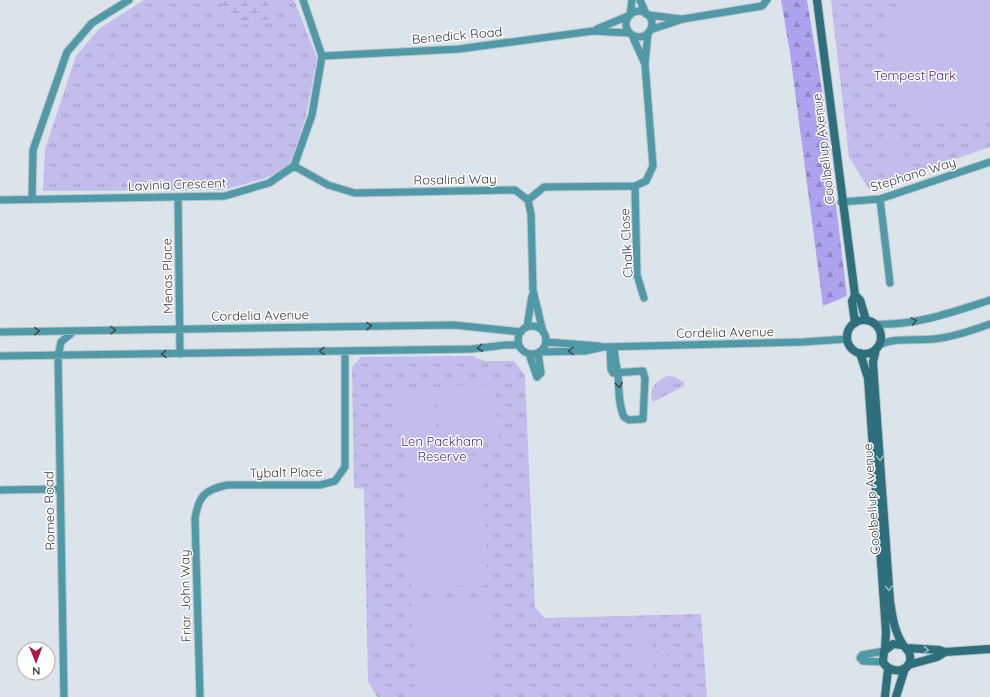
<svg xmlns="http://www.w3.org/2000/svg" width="990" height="697" font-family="Quicksand,sans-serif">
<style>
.grass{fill:url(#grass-tufts)}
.forest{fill:url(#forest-firs)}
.wetland{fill:url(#wetland-marsh)}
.garden{fill:#c3bded}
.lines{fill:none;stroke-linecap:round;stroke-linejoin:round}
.street-casing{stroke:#bac2c8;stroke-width:9}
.secondary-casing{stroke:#bac2c8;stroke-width:10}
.street{stroke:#5099a7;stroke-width:7}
.secondary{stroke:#2d6f7b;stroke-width:8}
.oneway{stroke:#3d4f53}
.oneway2{stroke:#96b7bd}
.labels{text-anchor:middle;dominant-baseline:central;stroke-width:3;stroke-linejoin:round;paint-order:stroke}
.street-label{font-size:13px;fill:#383c3e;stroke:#fff}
.park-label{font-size:13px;fill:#3f277d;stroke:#fff}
</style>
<defs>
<pattern id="grass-tufts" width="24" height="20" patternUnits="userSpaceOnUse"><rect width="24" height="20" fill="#c3bded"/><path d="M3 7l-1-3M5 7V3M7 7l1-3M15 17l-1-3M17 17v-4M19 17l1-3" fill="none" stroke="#9f9bc1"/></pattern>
<pattern id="forest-firs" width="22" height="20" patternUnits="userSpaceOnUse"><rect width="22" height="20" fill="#ada2ee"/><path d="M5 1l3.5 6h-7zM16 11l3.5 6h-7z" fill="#8e85c2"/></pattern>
<pattern id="wetland-marsh" width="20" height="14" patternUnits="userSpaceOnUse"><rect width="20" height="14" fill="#c3bded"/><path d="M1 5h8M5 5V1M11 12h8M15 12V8" fill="none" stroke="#9f9bc1"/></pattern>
</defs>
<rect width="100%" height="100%" fill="#dbe4ea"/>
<path class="grass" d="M144 0H294L317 58 306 116 290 165 266 178 223 190 43 191 45 149 76 56 99 29Z
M831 0H990V147L869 189 849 157Z
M472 356 485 361H514L525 375 535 607 544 618 701 614 707 697H377L368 682 364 489 354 488 352 367 361 357Z
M669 376 675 377 684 382V386L653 402C647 389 657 379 669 376Z"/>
<path class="forest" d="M781 0H807L822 90 847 296 823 306 790 53Z"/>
<path class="wetland" d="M224 0H273L270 19 240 26 220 12Z"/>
<path class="garden" d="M903 0H990V117L972 120 933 119 905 107 886 80 883 46 893 10Z
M124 45 131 59 124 65H120L112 52Z
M901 133 907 167 888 170 882 136Z
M495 384 498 437 439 440 436 387Z
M404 389C415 389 429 385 434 397L436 429 421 446 413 449 404 445C398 434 395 404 399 392Z
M482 455 488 585 411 588 406 459Z
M489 597 493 697H416L411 599Z
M652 629 654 671 634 672 632 630Z
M656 638H660L662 674H658Z
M662 638H666L667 674H663Z"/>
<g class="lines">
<g class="street-casing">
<path id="street" d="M640 0 646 14
M626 24a13 13 0 1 1 26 0a13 13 0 1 1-26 0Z
M630 15 632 0
M648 15 681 19
M597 29 628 16
M650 30 683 19 762 6 767 0
M632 35 645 64
M322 56 459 49 593 31 629 33
M294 166 328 185 355 193 515 190 528 200 531 214 533 290 543 332
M635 186 637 275 644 298
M178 197 180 354
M32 199 33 150 67 52 92 23 129 0
M880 199 890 283
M0 200 225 196 269 183 294 166 312 115 322 56 303 0
M528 200 544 187 635 186 646 181 653 166 645 64 648 33
M841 202 880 199 990 162
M875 324C915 326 953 312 990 300
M518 340a14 14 0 1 1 28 0a14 14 0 1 1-28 0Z
M527 327 532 296
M0 332 454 325 521 332
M546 342 599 346
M879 345C896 337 915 341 934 339 953 337 971 331 990 324
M610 347 611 369 613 373 643 371 645 379 643 419 629 420 624 417C618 404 619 387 618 373 615 362 615 358 614 347
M539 352 585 351 603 347 803 342 847 339
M529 354 537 377 541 373 538 353
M0 356 472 349 505 345H519
M0 490 60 489
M883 662 863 661 860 658 862 655 884 651
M64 697 58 356 61 342 74 331
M200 697 195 518C199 495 205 490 227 485H320L335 481 345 467V351"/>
</g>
<g class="secondary-casing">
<path id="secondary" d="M817 0 855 295 852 301 855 323
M855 295 860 300 866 320
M847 337a17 17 0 1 1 34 0a17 17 0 1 1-34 0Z
M876 349 873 362 874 378 890 601C892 615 894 630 902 643 904 648 910 650 910 656 913 673 890 675 883 662L884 651 893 644 902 645
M860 353 868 378 886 632 885 649
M906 648 939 650 945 652 990 649
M908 665 937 657 945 652
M885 697 888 669
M896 697 905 668"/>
</g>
<use href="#street" class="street"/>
<use href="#secondary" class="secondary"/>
</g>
<defs><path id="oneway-chevron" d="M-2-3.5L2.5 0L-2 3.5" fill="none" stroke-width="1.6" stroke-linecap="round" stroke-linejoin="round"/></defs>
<g class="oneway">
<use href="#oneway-chevron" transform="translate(914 321) rotate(-11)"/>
<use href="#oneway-chevron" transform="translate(369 326) rotate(-1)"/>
<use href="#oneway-chevron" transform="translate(113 330) rotate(-1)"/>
<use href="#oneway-chevron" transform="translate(37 331) rotate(-1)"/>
<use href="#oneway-chevron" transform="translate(480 348) rotate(173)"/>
<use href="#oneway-chevron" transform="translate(322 351) rotate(179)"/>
<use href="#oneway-chevron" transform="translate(571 351) rotate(179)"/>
<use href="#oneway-chevron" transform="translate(164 354) rotate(179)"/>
<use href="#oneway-chevron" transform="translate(619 385) rotate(84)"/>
</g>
<g class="oneway2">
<use href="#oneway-chevron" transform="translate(880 458) rotate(85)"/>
<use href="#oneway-chevron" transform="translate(889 588) rotate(86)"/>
<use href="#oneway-chevron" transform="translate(926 650) rotate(4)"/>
</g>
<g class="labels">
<g class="street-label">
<text transform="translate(457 35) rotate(-5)">Benedick Road</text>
<text transform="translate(823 149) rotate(-97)">Coolbellup Avenue</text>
<text transform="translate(913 174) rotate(-17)">Stephano Way</text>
<text transform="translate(455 179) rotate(-1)">Rosalind Way</text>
<text transform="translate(177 184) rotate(-2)">Lavinia Crescent</text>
<text transform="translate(626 243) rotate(-93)">Chalk Close</text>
<text transform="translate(167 276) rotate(-91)">Menas Place</text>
<text transform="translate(260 315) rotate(-1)">Cordelia Avenue</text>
<text transform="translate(725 332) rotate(-1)">Cordelia Avenue</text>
<text transform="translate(286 472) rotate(-1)">Tybalt Place</text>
<text transform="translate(871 499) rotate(-94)">Coolbellup Avenue</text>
<text transform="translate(49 511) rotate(-91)">Romeo Road</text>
<text transform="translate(185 596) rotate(-91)">Friar John Way</text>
</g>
<g class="park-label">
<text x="915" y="75">Tempest Park</text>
<text x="442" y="441">Len Packham<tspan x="442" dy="15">Reserve</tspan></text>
</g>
</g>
<g transform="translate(36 661) rotate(179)"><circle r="19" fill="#ffffff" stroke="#afb1b2"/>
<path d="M0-3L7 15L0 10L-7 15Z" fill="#ac1a4b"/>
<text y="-6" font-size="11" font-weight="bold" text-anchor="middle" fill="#383c3e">N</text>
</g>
</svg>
